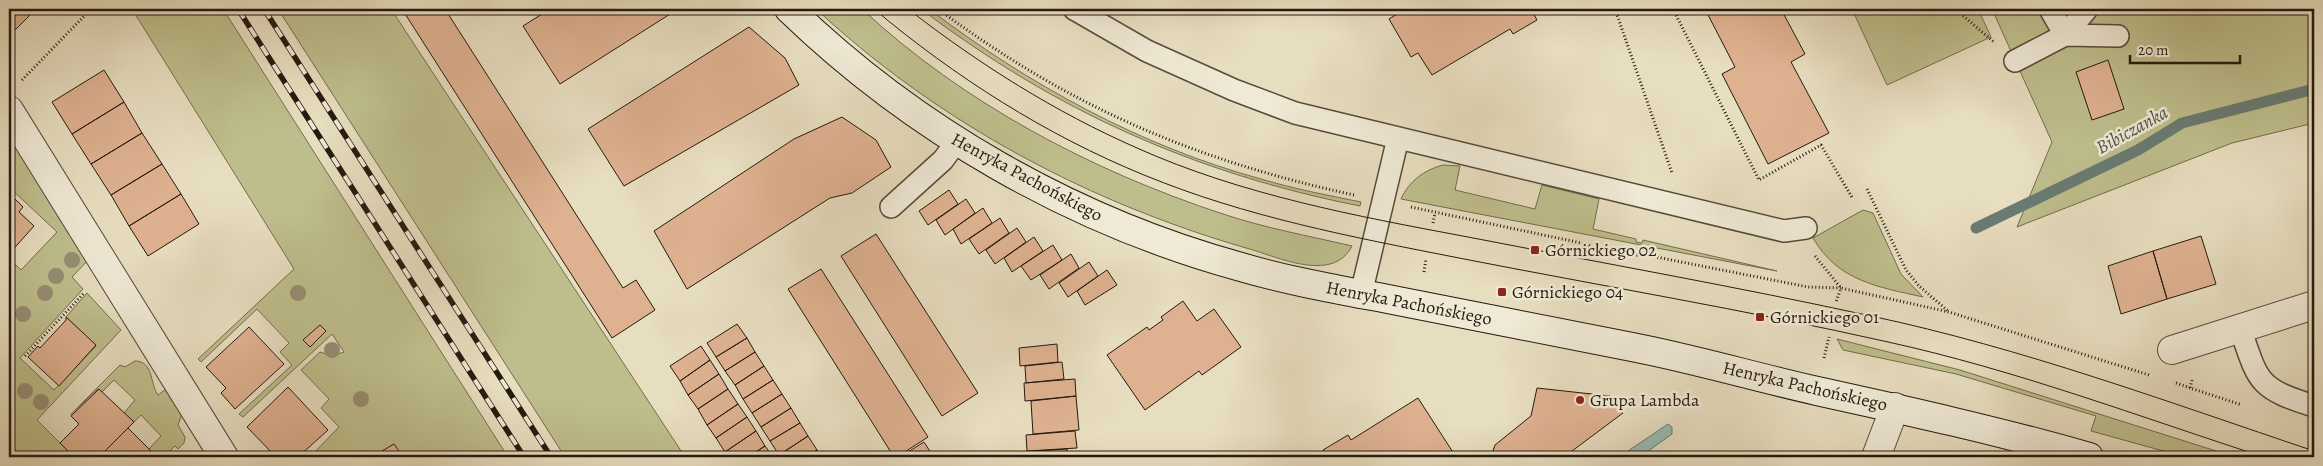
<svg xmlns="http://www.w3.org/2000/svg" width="2323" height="466" font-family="Alegreya,serif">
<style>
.green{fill:#bebe8c;stroke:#726c4e}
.water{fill:#97bbb4;stroke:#697b72}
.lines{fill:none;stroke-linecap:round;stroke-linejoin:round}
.stream{stroke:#697b72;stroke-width:11}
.building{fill:#deb190;stroke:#251a0f}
.lane-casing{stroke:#564b3b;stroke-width:24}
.street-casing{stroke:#564b3b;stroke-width:30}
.secondary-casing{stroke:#251a0f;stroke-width:30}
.path{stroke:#251a0f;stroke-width:3;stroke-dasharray:1 2.5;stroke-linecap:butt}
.lane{stroke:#efe9d5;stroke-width:21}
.street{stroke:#efe9d5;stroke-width:28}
.secondary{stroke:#efe9d5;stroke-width:28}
.tram{stroke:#251a0f;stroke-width:1}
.rail-casing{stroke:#251a0f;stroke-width:5.5}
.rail{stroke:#efe9d5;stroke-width:4;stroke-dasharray:11;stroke-linecap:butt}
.tree{fill:#968d73}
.poi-dot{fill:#8f2418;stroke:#efe9d5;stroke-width:2}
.labels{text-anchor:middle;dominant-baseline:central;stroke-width:5;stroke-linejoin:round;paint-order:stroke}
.street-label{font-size:18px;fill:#251a0f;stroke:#efe9d5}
.poi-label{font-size:18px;fill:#251a0f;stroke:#efe9d5;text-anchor:start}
.water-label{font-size:19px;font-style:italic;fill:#4d5249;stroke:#efe9d5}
</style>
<rect width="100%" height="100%" fill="#e7ddbf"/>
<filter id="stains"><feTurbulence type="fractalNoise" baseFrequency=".004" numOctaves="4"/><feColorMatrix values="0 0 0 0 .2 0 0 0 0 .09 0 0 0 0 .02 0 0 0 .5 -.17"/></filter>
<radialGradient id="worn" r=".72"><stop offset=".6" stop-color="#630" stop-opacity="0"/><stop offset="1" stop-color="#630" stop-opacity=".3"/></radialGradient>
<path class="green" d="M132 9H223L508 457H310L339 427 321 408 329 399 301 370 320 352 332 356 344 352 332 334 243 417 239 414 292 365 280 352 289 343 257 309 201 362 198 359 294 269Z
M278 9H391L685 457H565Z
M816 9H862C963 103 1092 171 1223 214 1265 228 1309 236 1352 246 1334 282 1282 259 1253 250 1091 204 940 124 816 9Z
M921 9H929C1028 84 1140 146 1261 179 1294 189 1327 195 1361 202L1360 206C1194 173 1056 111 921 9Z
M1852 9H1978L1991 37 1887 85Z
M1992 9H2314V123L2232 143 2017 227 2052 142Z
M9 131 90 258 72 277 83 289 20 358 54 390 96 346 66 317 87 293 121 330 37 420 74 457H9V258L21 270 57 232 9 187Z
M1443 165 1460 166 1455 190 1535 209 1542 185 1599 199 1593 229 1636 239V242L1642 243 1643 240 1777 271 1401 199C1409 181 1424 170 1443 165Z
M1863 210 1873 213 1901 274 1923 297C1878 287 1838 281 1813 238Z
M1837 339 1960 370 2235 457H2185L2091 431 2096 416 1956 374 1843 350Z
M135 361C154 361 150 385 158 395L166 389 182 414 178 425 185 437 184 443 178 449 175 446 164 457H145L151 451 149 449 161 436 141 415 134 422 124 413 135 400 114 380 102 392 98 389 70 415 120 365 125 367Z"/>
<path class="water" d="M1668 424 1672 427V434L1640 457H1619Z"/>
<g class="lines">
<path class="stream" d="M1976 228 2138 150 2182 123 2314 89"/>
</g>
<path class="building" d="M9 9H36L9 36Z
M402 9H445L623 288 636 280 655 310 612 338Z
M550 9H678L560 84 523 26Z
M1405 9H1531L1537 20 1513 34 1510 29 1432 75 1418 53 1411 57 1389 19Z
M1705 9H1781L1805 54 1791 62 1829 133 1768 164 1722 74 1735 67Z
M749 27 785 58 799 85 624 186 588 129Z
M2108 60 2124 109 2092 120 2076 72Z
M104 70 124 102 72 134 52 102Z
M124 102 142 133 91 164 72 134Z
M842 117 876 140 891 167 852 193 830 198 687 289 654 231 794 139Z
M142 133 162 164 111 195 91 164Z
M162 164 181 194 129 226 111 195Z
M949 190 958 204 928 225 919 211Z
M181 194 199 224 148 256 129 226Z
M11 195 23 207 19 212 34 226 9 254Z
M966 199 975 213 945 235 936 220Z
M983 208 992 223 961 244 953 229Z
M1000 218 1009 233 979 254 969 239Z
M1017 228 1026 242 995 264 986 250Z
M876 234 978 393 942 416 841 256Z
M2201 236 2216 284 2167 299 2153 251Z
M1034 237 1043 251 1012 272 1004 258Z
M1053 245 1062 260 1031 280 1021 266Z
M2153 251 2167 299 2121 314 2108 266Z
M1071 254 1079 268 1049 289 1040 275Z
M1089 262 1098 276 1068 297 1059 283Z
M821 269 928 437 897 457H894L788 289Z
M1107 270 1117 285 1085 305 1077 291Z
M1183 301 1197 321 1214 309 1241 347 1202 375 1199 371 1145 410 1107 355 1147 327 1149 330 1163 320 1161 317Z
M66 317 96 345 59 386 28 357 38 346 40 348 66 320Z
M737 324 747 338 716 357 707 343Z
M320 325 326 331 310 347 303 340Z
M249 327 284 364 235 409 221 393 226 388 206 367Z
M747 338 755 352 725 371 716 357Z
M1057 344 1058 362 1020 366 1019 348Z
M701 346 710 360 680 381 670 366Z
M755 352 764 366 735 385 725 371Z
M710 360 719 374 688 395 680 381Z
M1062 362 1064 379 1026 383 1025 366Z
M764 366 773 380 743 399 735 385Z
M719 374 728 389 698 409 688 395Z
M1075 379 1076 396 1025 401 1024 383Z
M773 380 782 394 752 413 743 399Z
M288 387 328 430 298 457H276L247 427Z
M1537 388 1610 396 1623 413 1564 457H1491L1495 445 1531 416Z
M99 389 134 422 99 457H74L60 443 79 424 71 416Z
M728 389 738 404 707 425 698 409Z
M782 394 791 408 761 427 752 413Z
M1076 396 1079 430 1033 434 1031 401Z
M1418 398 1456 457H1328L1323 450 1348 435 1351 440Z
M738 404 747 417 716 438 707 425Z
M791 408 800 423 770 441 761 427Z
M747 417 756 431 725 452 716 438Z
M800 423 808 436 779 455 770 441Z
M128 428 151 451 145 457H99Z
M756 431 765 446 748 457H728L725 452Z
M1075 431 1077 448 1027 451 1026 435Z
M808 436 817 450 806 457H781L779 455Z
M924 442 933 456 900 457Z
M394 444 403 457H386L382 451Z
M765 446 773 457H748Z
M1067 449 1068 457H1020V452Z
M817 450 822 457H806Z
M1323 452 1326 457H1315Z"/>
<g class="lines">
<g class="lane-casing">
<path id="lane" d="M1074 9 1147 51 1234 90 1295 113 1784 231 1806 228
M2050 9 2065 35 2087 9
M2015 61 2065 35 2118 36
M891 207 943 160 957 141
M1361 294 1398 138
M2240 328C2259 383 2257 388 2314 406"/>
</g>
<g class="street-casing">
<path id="street" d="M9 110 224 457
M2172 350 2314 305
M1876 457 1895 407"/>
</g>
<g class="secondary-casing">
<path id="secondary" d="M789 9C914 130 1073 221 1241 267 1292 282 1346 291 1398 301 1476 316 1554 332 1632 347 1694 359 1755 377 1817 391 1908 411 1999 431 2089 457"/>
</g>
<path class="path" d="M938 9C1070 107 1194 160 1354 195
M1615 9 1672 173
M1673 9 1759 180 1821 145 1853 199
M1955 9 1994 42
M22 80 91 9
M1867 189 1906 270 1919 286 1948 311
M1411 207 1586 244C1605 254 1626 256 1646 255L1808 287 1841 288 1836 302
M1433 223 1435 213
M1815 256 1841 288 1949 312 2149 375
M1424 272 1426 259
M25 356 84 293
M1824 358 1829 337
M2192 380 2190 388 2242 405
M2176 383 2190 388"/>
<use href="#lane" class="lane"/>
<use href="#street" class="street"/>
<use href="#secondary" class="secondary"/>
<path class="tram" d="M874 9C955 77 1046 135 1144 175 1246 217 1352 237 1459 258 1602 286 1746 310 1888 342 2016 370 2140 417 2264 457
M908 9C979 64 1055 112 1137 148 1242 195 1356 216 1468 237 1602 263 1738 287 1871 316 2022 348 2168 402 2314 451"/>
<g class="rail-casing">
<path id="rail" d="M238 9 524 457
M264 9 551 457"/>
</g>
<use href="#rail" class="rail"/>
</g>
<g class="tree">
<circle cx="72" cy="260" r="8"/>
<circle cx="56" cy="276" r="8"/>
<circle cx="45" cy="293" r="8"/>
<circle cx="298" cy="293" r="8"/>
<circle cx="23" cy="314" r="8"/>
<circle cx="332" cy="350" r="8"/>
<circle cx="25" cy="391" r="8"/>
<circle cx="361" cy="399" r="8"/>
<circle cx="41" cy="402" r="8"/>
</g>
<g class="poi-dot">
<rect x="1530" y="245" width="10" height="10" rx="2.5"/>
<rect x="1497" y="287" width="10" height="10" rx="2.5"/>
<rect x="1755" y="312" width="10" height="10" rx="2.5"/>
<circle cx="1580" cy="400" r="5"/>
</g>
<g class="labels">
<g class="street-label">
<text transform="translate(1027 177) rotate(28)">Henryka Pachońskiego</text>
<text transform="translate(1409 303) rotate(11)">Henryka Pachońskiego</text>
<text transform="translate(1805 386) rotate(13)">Henryka Pachońskiego</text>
</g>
<g class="poi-label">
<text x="1545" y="250">Górnickiego 02</text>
<text x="1512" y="292">Górnickiego 04</text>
<text x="1770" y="317">Górnickiego 01</text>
<text x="1590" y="400">Grupa Lambda</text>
</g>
<g class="water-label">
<text transform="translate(2132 130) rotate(-29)">Bibiczanka</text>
</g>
</g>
<rect width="2323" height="466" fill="none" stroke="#e7ddbf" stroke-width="30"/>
<rect x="10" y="10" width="2303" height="446" fill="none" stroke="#251a0f" stroke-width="2.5"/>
<rect x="15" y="15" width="2293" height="436" fill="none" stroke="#251a0f"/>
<path d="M2130 55v8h110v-8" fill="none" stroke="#251a0f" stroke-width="2.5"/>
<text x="2138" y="55" font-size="15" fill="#251a0f" stroke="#efe9d5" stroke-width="4" paint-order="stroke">20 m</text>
<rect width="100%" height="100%" filter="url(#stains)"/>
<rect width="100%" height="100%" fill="url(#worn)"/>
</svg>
